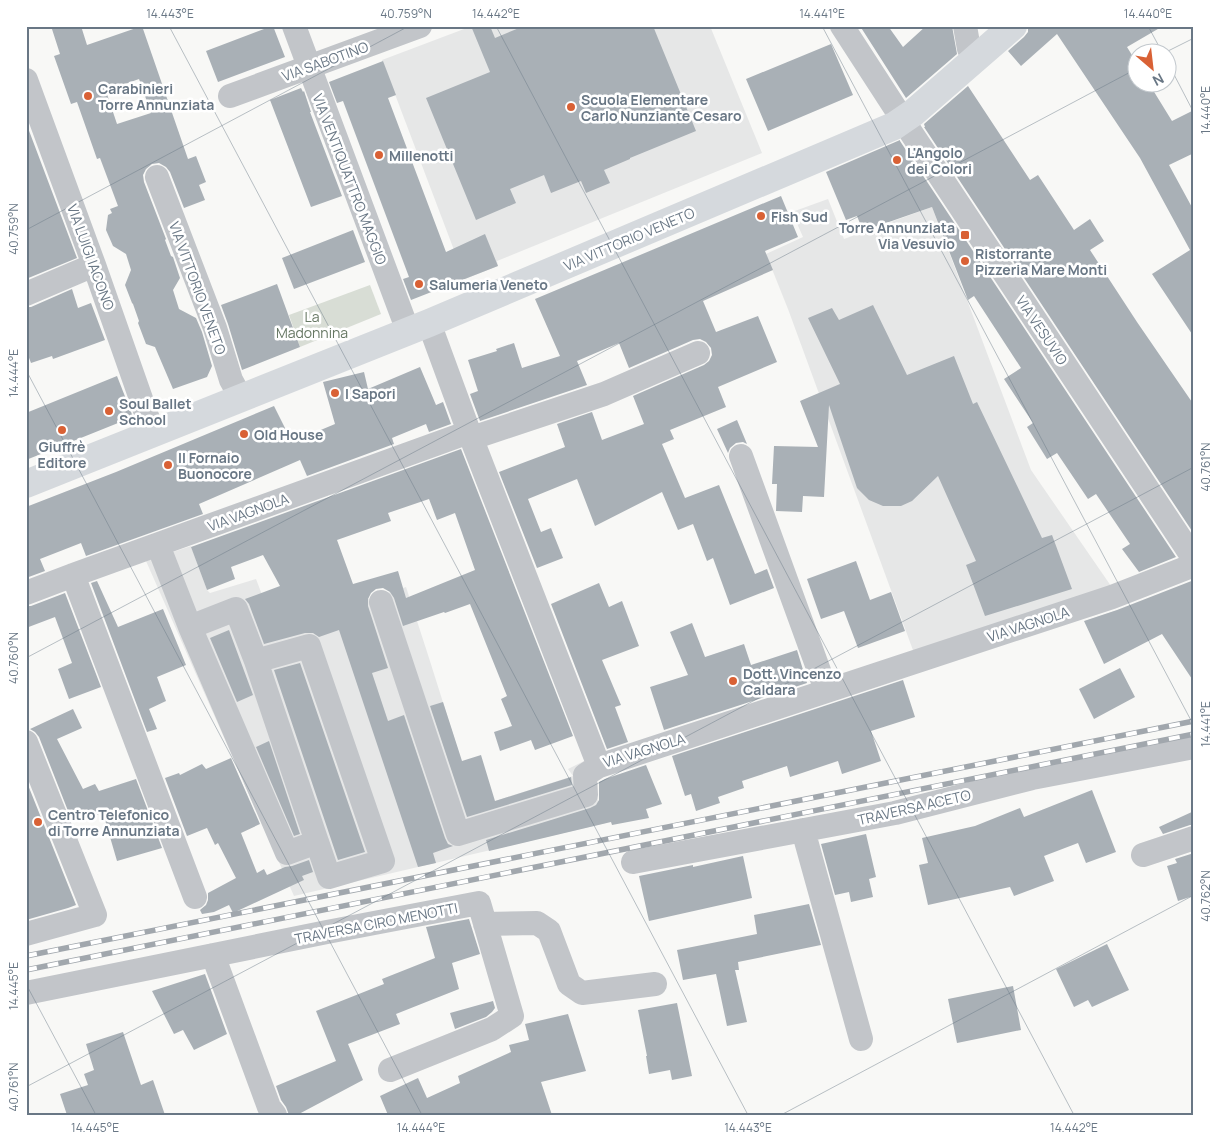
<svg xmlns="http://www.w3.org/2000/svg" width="1220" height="1141" font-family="Manrope,sans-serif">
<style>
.built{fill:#e6e7e7}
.green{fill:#d8ddd5}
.building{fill:#a9b0b6;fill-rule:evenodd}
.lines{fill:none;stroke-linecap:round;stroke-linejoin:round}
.minor{stroke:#c2c5c9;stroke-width:24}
.major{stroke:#d5d9dd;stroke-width:28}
.rail-casing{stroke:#a1a7ad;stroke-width:5.5}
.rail{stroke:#fff;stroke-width:4;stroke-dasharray:11;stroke-linecap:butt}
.ticks{fill:none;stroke:#697785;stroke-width:1;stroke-opacity:0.45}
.poi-dot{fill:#d96135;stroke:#fff;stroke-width:2}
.labels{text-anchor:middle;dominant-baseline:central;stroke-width:5;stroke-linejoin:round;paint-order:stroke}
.street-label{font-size:14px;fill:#697785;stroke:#fff}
.poi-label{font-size:14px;font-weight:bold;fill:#697785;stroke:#fff;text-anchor:start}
.park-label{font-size:14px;fill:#667763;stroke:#fff}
.neatline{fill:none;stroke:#697785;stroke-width:2}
.ticks-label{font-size:12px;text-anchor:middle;fill:#697785}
</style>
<rect width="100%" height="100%" fill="#f8f8f6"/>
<path class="built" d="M472 26H710L762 153 497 261 498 266 465 279 382 60Z
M828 199 844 239 932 207 1031 470 1111 586 914 653 788 309 766 254 803 237 792 212Z
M191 546 207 590 210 593 256 579 275 629 406 587 429 658 476 807 573 776 568 769 584 761 606 823 294 896 146 561Z"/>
<path class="green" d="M370 285 381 314 300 347 289 315Z"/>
<path class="building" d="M51 26H81L87 45 142 26 188 159 196 156 206 182 199 185 205 200 184 208 170 172 166 167 159 163 152 164 146 169 143 175 144 182 166 239 165 240 171 256 173 257 180 278 173 290 179 309 196 318 202 332 212 366 207 377 173 389 155 347 146 344 138 323 139 321 133 304 132 303 125 285 131 270 126 254 113 246 106 230 108 215 112 213 110 209 118 206 100 158 97 159 77 102 71 104 54 56 60 54ZM139 79 151 113 117 124 106 91Z
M272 26H273L285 57 218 82 206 51Z
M471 26H490L495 38 524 26H653L696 131 630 158V159L604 170 610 183 586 193 581 181 551 193 544 175 510 189 516 203 476 220 426 98 490 72Z
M860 26H888L903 47 926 26H952L957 54 906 98Z
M1028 26H1163L1127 47 1138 65V82H1148L1172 121 1194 110V153L1169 165 1194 211V337L1152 274 1190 250 1140 158 1057 34 1021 66 1008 51 1024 37 1028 32Z
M831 44 853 95 768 131 746 79Z
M383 61 396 95 388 98 446 252 485 234 498 266 411 300 403 279 409 277 343 101 337 103 329 82Z
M968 86 1030 180 1038 175 1074 230 1090 219 1104 241 1090 250 1137 322 1194 405V534L924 127H925L924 124Z
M301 88 303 92 304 91 311 112H310L342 196 311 207 270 100Z
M26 128H28L77 258 26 279Z
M900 140V141L1176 557 1139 572 1122 549 1130 544 1096 494 1088 499 1057 453 1047 459 1027 427 1033 423 1004 379 1021 368 974 296 968 300 932 207 863 231 857 216 846 220 826 172Z
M781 196 798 237 765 251 773 270 703 301 716 332 758 316 777 362 718 387 726 407 670 430 674 439 662 444 685 498 719 485 755 574 767 569 774 588 730 605 713 558 707 561 693 524 678 530 662 492 595 526 577 479 528 499 541 532 551 528 563 558 537 568 499 472 565 447 557 424 592 412 602 440 644 424 633 396 704 365 709 361 712 355 711 348 706 342 700 339 693 340 629 368 619 343 577 361 587 385 480 421 470 394 478 391 468 360 497 351 496 349 514 343 522 368 560 356 535 299Z
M353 230 365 262 294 289 282 258Z
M277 284 300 347 242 370 228 324 221 305Z
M72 289 78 308 91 303 105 340 53 359 52 356 31 363 26 350V307H31Z
M873 305 907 375 954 356 973 404 977 402 1042 538 1052 535 1072 589 985 616 966 565 976 561 938 476 912 501 901 506H883L869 500 857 488 829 405 824 497 803 496 802 512 776 511 777 484H772L774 446 818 447 800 401 840 384 808 318 832 308 839 320Z
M420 367 436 405 443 402 451 424 429 432 426 424 392 438 394 444 307 476 300 460 199 504 203 514 86 556 81 543 40 559 45 571 26 578V507L116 472 274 406 292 442 335 424 323 382 364 372 368 389Z
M117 376 133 417 26 460V413Z
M737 420 747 444 743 442 736 443 730 448 728 453 717 429Z
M461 449 573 736 535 750 531 740 500 751 494 732 512 726 501 699 507 696 470 604 445 613 444 612 403 626 394 598 390 592 383 588 376 589 371 593 368 599V606L388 668 372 673 388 721 404 715 445 838 448 844 453 846 433 853 436 863 418 867 339 630 319 637 313 633H305L264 644 249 604 245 599 280 586 263 555 231 567 235 579 207 590 191 547ZM429 499 437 520 455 513 475 570 406 598 398 571 353 584 337 540 391 521 388 513Z
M856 561 870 600 891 592 905 631 858 648 844 611 821 619 807 579Z
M1194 580V682L1162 634 1104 664 1084 621 1117 610Z
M97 581 118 627 163 609 186 665 157 677 166 701 149 709 157 729 147 732 91 583Z
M599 583 609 607 622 601 639 646 602 660 621 705 615 707 628 742 607 749 551 604Z
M65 593 101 687 69 699 58 669 72 663 55 617 26 628V606H31Z
M692 623 705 657 744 644 751 665 797 650 807 683 664 730 650 687 688 675 670 632Z
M229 630 253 695 237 702 210 638Z
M300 663 365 852 338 860 274 670Z
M1120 668 1135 697 1094 719 1079 689Z
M903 680 915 717 871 731 881 761 842 774 838 761 790 777 787 766 742 781 744 788 718 797 720 803 696 811 691 794 685 796 672 756Z
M443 702 462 761 481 755 495 801 571 777 572 785 467 817 430 706Z
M73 709 82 728 57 739 83 789 95 784 99 791 136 779 162 848 117 861 103 813 72 821 39 737 35 732 30 729Z
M269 741 300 834 294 836 256 747Z
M231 758 260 824 241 833 257 873 264 869 267 875 285 867 292 866 309 860 313 872 302 876 304 880 233 913 229 905 214 912 202 914 200 910 206 905 208 900V893L236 878 218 843 215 845 207 828 187 836 165 778 179 773 180 775 202 764 206 769Z
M646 765 662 804 646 809 649 818 612 825 611 822 489 851 486 840 590 808 596 805 599 800V782L605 779Z
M26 780 76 905 68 908 26 920Z
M1092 790 1116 852 1086 863 1078 843 1044 856 1054 881 1014 896 1010 887 928 905 919 865 928 863 922 838 975 826 1020 808 1024 817Z
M1194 811V825H1190L1163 834 1159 827Z
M866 834 876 877 869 879 873 897 851 902 849 892 835 895 821 844Z
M1194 853V897L1193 896 1178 901 1167 866 1177 863 1175 859Z
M743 856 752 898 649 921 639 876 693 865V867Z
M809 904 821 945 738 962 739 970H735L747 1022 727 1026 716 974 683 980 677 950 757 934 754 915Z
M469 919 480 954 452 963 459 989 396 1014 400 1024 348 1044 363 1080 297 1115H289L286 1107 281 1100 276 1086 336 1061 316 1011 384 984 382 979 435 958 426 927Z
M1107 944 1129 990 1092 1007 1088 1000 1074 1007 1056 969Z
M205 974 227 1034 194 1050 183 1030 174 1034 152 991Z
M1013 986 1021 1030 957 1043 948 999Z
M493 1001 495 1008 492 1012 486 1017 455 1029 450 1013Z
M677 1003 692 1076 672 1080 670 1070 649 1074 646 1056H647L638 1010Z
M568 1014 586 1071 541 1082 552 1115H388L380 1096 418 1078 427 1098 460 1083 458 1076 511 1052 509 1045 529 1040 525 1024Z
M123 1032 141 1085 153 1080 165 1115H67L60 1094 88 1085 84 1074 94 1070 86 1044Z"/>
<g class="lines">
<path class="minor" d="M294 26 408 331
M842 26 912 134 1194 559
M965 26 969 49 977 58
M26 80 94 265 153 433
M230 96 420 26
M157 177 215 328 231 380 241 398
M26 294 94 265
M429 323 469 432 599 766 1112 597 1194 565
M472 438 604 394 698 353
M741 456 826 690
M158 545 190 627 287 853 317 842 256 661
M73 575 195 897
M26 593 76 574 469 432
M381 602 458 834 586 795 585 775 599 766
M190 627 236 609 256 661 309 646 383 861 329 877 317 842
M26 742 95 915 26 934
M803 830 861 1039
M1143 855 1194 838
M633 862 895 813 1032 778 1194 747
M485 924 537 923 549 931 569 984 582 993 655 984
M213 955 269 1107 275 1115
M26 993 327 932 479 903 512 1016 492 1029 390 1070"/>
<path class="major" d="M26 484 429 323 894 126 913 113 1013 26"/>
<g class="rail-casing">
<path id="rail" d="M26 956 1194 721
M26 970 1194 734"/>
</g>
<use href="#rail" class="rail"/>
</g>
<path class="ticks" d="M169 26 748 1115M496 26 1074 1115M822 26 1194 726M1148 26 1162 52M1166 52 1194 38M1168 63 1194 113M26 230 409 26M26 370 422 1115M26 658 1138 68M26 984 96 1115M26 1087 1194 467M781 1115 1194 895"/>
<g class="poi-dot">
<circle cx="88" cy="96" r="5"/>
<circle cx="571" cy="107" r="5"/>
<circle cx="379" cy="155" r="5"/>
<circle cx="897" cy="160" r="5"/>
<circle cx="761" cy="216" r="5"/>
<rect x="960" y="230" width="10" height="10" rx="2.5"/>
<circle cx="965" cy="261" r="5"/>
<circle cx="419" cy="284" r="5"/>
<circle cx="335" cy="393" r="5"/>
<circle cx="109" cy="411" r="5"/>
<circle cx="62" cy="430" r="5"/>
<circle cx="244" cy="434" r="5"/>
<circle cx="168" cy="465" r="5"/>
<circle cx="733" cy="681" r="5"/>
<circle cx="38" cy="822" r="5"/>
</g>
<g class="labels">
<g class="street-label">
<text transform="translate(325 61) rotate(-20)">VIA SABOTINO</text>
<text transform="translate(350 179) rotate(69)">VIA VENTIQUATTRO MAGGIO</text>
<text transform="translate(629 239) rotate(-23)">VIA VITTORIO VENETO</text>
<text transform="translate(91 257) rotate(70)">VIA LUIGI IACONO</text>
<text transform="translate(198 288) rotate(70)">VIA VITTORIO VENETO</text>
<text transform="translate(1042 330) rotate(56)">VIA VESUVIO</text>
<text transform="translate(248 512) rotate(-20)">VIA VAGNOLA</text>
<text transform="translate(1028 624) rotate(-18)">VIA VAGNOLA</text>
<text transform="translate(644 750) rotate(-17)">VIA VAGNOLA</text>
<text transform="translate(914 807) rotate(-13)">TRAVERSA ACETO</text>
<text transform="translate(376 923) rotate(-11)">TRAVERSA CIRO MENOTTI</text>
</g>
<g class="poi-label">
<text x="98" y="88">Carabinieri<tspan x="98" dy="16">Torre Annunziata</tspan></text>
<text x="581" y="99">Scuola Elementare<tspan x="581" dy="16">Carlo Nunziante Cesaro</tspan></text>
<text x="907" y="152">L'Angolo<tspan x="907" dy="16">dei Colori</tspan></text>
<text x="389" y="155">Millenotti</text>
<text x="771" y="216">Fish Sud</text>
<text x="955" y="227" text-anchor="end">Torre Annunziata<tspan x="955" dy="16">Via Vesuvio</tspan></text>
<text x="975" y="253">Ristorrante<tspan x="975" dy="16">Pizzeria Mare Monti</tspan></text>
<text x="429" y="284">Salumeria Veneto</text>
<text x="345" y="393">I Sapori</text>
<text x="119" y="403">Soul Ballet<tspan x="119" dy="16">School</tspan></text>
<text x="254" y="434">Old House</text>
<text x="62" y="446" text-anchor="middle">Giuffrè<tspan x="62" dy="16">Editore</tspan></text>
<text x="178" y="457">Il Fornaio<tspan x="178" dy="16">Buonocore</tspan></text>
<text x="743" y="673">Dott. Vincenzo<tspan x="743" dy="16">Caldara</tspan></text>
<text x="48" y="814">Centro Telefonico<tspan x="48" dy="16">di Torre Annunziata</tspan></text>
</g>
<g class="park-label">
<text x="312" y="316">La<tspan x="312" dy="16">Madonnina</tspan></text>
</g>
</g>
<rect width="1220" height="1141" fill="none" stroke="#ffffff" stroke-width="55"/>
<g transform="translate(1152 68) rotate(152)"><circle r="24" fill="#ffffff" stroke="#c3c9ce"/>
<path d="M0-4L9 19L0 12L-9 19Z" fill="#d96135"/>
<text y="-8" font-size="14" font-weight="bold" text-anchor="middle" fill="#697785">N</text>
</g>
<rect x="28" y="28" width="1164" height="1086" class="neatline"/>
<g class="ticks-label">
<text x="170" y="18">14.443°E</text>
<text x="406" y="18">40.759°N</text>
<text x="496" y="18">14.442°E</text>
<text x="822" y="18">14.441°E</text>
<text x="1148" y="18">14.440°E</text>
<text transform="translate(1206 110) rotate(-90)" y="4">14.440°E</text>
<text transform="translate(14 229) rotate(-90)" y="4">40.759°N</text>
<text transform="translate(14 373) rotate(-90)" y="4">14.444°E</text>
<text transform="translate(1206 467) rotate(-90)" y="4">40.761°N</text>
<text transform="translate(14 658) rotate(-90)" y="4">40.760°N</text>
<text transform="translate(1206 724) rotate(-90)" y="4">14.441°E</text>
<text transform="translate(1206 896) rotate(-90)" y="4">40.762°N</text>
<text transform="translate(14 986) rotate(-90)" y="4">14.445°E</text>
<text transform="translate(14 1087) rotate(-90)" y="4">40.761°N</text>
<text x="95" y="1132">14.445°E</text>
<text x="421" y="1132">14.444°E</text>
<text x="748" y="1132">14.443°E</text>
<text x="1074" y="1132">14.442°E</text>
</g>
</svg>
